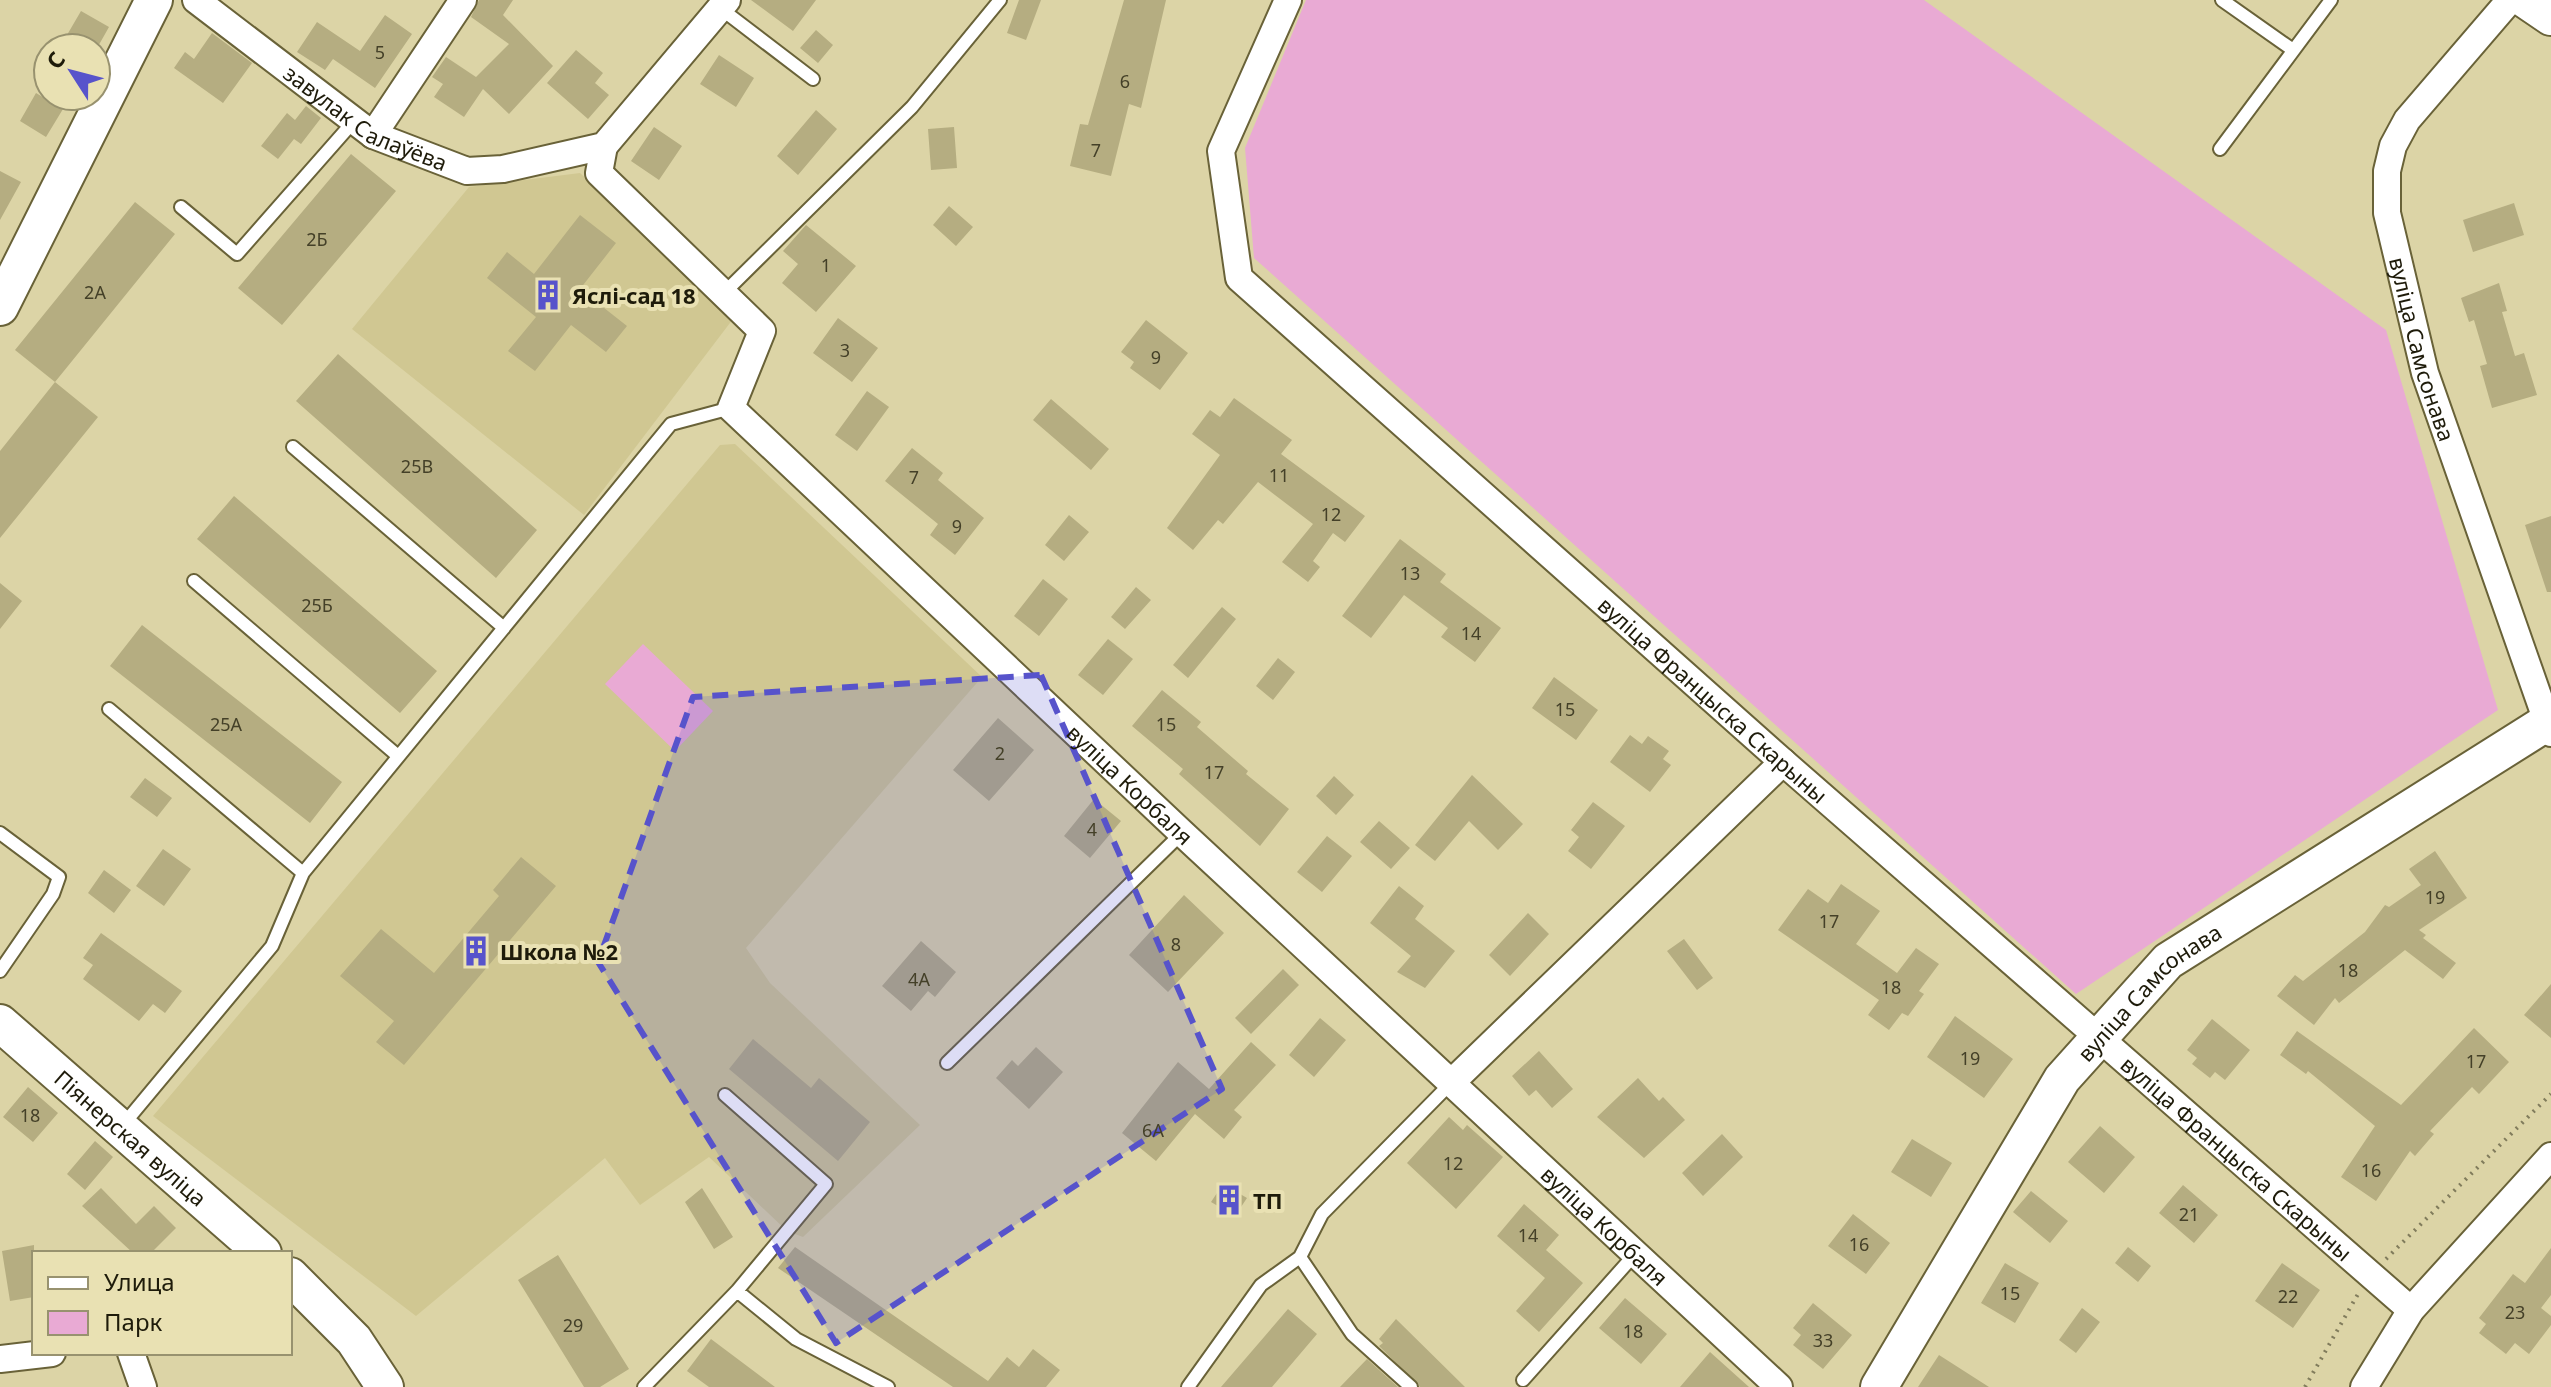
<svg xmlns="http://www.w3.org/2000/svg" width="2551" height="1387" font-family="'Noto Sans',sans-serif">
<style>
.built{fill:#d0c792}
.green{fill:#e9aad4}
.building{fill:#b5ad81}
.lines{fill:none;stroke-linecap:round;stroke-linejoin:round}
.lane-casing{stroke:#696238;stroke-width:16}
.street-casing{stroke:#696238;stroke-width:30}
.secondary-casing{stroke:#696238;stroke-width:40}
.path{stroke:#817c5c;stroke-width:4;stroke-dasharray:2 6;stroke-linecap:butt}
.lane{stroke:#fff;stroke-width:12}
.street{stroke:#fff;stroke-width:26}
.secondary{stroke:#fff;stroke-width:36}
.marked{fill:#5753cb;fill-opacity:0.2;stroke:#5753cb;stroke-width:6;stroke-dasharray:16 10;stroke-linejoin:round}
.labels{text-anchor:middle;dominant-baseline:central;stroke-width:8;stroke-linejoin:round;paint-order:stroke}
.number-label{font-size:18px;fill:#444028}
.street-label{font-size:22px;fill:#1e1b0a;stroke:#e9e1b3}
.poi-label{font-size:22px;font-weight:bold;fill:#1e1b0a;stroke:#e9e1b3;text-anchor:start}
</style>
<rect width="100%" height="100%" fill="#dcd4a6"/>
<path class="built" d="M580 173 736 315 584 515 352 329 469 187Z
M735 444 982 677 746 948 770 983 920 1125 803 1237 787 1231 709 1157 640 1205 605 1158 416 1316 153 1116 720 445Z"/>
<path class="green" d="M1306 0H1924L2386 330 2498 710 2076 994 1254 258 1245 148Z
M643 644 713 711 675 751 605 684Z"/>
<path class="building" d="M479 0H513L503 15 553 66 509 114 483 89 464 117 434 97 443 84 432 77 446 57 476 77 509 44 471 17Z
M751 0H816L793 31Z
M1019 0H1041L1026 40 1007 33Z
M1124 0H1166L1141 108 1129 104 1111 176 1070 166 1080 124 1088 125Z
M81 11 109 27 96 50 67 35Z
M385 15 412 34 375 88 333 59 325 70 297 52 317 22 360 51Z
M816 30 833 45 818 63 800 48Z
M212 33 252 63 223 103 174 68 185 52 194 59Z
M576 50 603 73 595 83 609 95 588 119 547 83Z
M719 55 754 78 736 107 700 84Z
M36 93 63 109 46 137 20 121Z
M306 106 321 118 301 144 294 139 278 159 261 146 287 113 295 120Z
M816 110 837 129 798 175 777 156Z
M654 127 682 146 659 180 631 161Z
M954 127 957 168 931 170 928 129Z
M351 154 396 191 282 325 238 288Z
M0 171 21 182 0 220Z
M135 202 175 234 55 382 15 350Z
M2514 203 2524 235 2473 252 2463 220Z
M949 206 973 227 956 246 933 225Z
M580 215 616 243 580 289 627 326 606 352 571 325 535 371 508 351 536 317 487 278 507 252 534 274Z
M806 225 856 266 816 312 782 283 798 264 783 251Z
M2499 283 2507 311 2502 312 2515 356 2524 353 2537 395 2492 408 2480 366 2487 364 2474 320 2469 322 2461 298Z
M838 318 878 348 852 382 813 353Z
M1146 320 1188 353 1160 390 1130 368 1134 362 1121 352Z
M338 354 537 530 496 578 296 401Z
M55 382 98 417 0 538V451Z
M867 391 889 407 857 451 835 435Z
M1234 398 1292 440 1281 454 1365 516 1345 542 1333 533 1313 561 1320 567 1308 582 1282 562 1313 524 1258 482 1223 524 1218 520 1193 550 1167 528 1220 455 1192 434 1210 410 1220 417Z
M1051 399 1109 449 1091 470 1033 420Z
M912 448 943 473 938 480 984 518 955 555 930 535 938 524 885 481Z
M234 496 437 671 400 713 197 539Z
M1069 515 1089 532 1064 561 1045 545Z
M2551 516V592H2547L2525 525Z
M1400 539 1446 574 1440 582 1501 628 1475 662 1441 637 1448 628 1404 595 1371 638 1342 616Z
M1043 579 1068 599 1039 636 1014 616Z
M0 583 22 601 0 629Z
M1136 587 1151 600 1125 629 1111 617Z
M1222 607 1236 619 1188 678 1173 665Z
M142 625 342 782 310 823 110 666Z
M1108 639 1133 659 1103 695 1078 675Z
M1278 658 1295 672 1273 700 1256 686Z
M1554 677 1598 710 1576 740 1532 708Z
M1162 690 1201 722 1197 727 1248 771 1246 774 1289 809 1260 846 1179 774 1183 769 1132 726Z
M998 718 1034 750 989 801 953 770Z
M1630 735 1642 744 1648 736 1669 751 1663 759 1671 765 1650 792 1610 762Z
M1472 775 1523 824 1498 850 1469 821 1435 861 1415 845Z
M1334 776 1354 795 1336 815 1316 796Z
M145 778 172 798 157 817 130 797Z
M1094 799 1121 821 1090 858 1064 836Z
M1593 802 1625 826 1591 869 1568 851 1579 837 1571 830Z
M1379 821 1410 848 1391 869 1360 842Z
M1327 836 1352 856 1322 892 1297 872Z
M163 849 191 869 164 906 136 886Z
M2435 851 2467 898 2419 930 2426 935 2423 938 2456 963 2443 979 2405 950 2339 1003 2335 998 2314 1025 2277 996 2295 975 2303 981 2365 932 2385 905 2389 907 2421 885 2409 869Z
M521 857 556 886 404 1065 376 1042 394 1021 340 976 381 929 434 973 499 896 493 890Z
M104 870 131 890 114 913 88 893Z
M1841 884 1880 911 1856 944 1897 973 1916 948 1939 964 1919 991 1924 994 1908 1016 1902 1013 1889 1030 1868 1015 1879 1000 1778 930 1808 889 1828 903Z
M1399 886 1424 906 1415 919 1455 951 1425 988 1397 972 1411 956 1370 923Z
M1184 895 1224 933 1168 992 1129 955Z
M1528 913 1549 934 1510 976 1489 955Z
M101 933 182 991 165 1013 153 1004 139 1021 83 979 93 965 83 958Z
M1684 939 1713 978 1697 990 1667 951Z
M921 941 956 972 935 997 928 991 911 1011 882 986Z
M1283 969 1299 985 1251 1034 1235 1018Z
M2551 984V1038L2524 1015Z
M1955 1016 2013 1059 1984 1098 1927 1057Z
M1320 1018 1346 1040 1314 1077 1289 1055Z
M2212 1019 2250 1050 2225 1080 2215 1072 2210 1078 2192 1064 2197 1058 2187 1050Z
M2474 1028 2509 1062 2479 1094 2472 1087 2430 1131 2434 1134 2415 1156 2410 1151 2376 1201 2341 1177 2375 1126 2308 1071 2306 1074 2280 1055 2297 1031 2401 1105Z
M753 1039 811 1088 819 1078 870 1122 838 1161 729 1069Z
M1251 1042 1276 1065 1234 1110 1242 1117 1224 1139 1195 1114 1156 1161 1122 1133 1178 1062 1209 1089Z
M1036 1047 1063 1072 1029 1109 996 1078 1012 1060 1018 1066Z
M1539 1051 1573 1089 1552 1108 1536 1090 1529 1096 1512 1076Z
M1638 1078 1659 1101 1663 1097 1685 1120 1644 1158 1597 1117Z
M28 1087 58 1113 33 1142 3 1117Z
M1449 1117 1463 1130 1467 1125 1503 1157 1456 1209 1407 1163Z
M2100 1126 2135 1157 2104 1193 2068 1162Z
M1722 1134 1743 1157 1703 1196 1682 1173Z
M1912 1139 1952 1163 1931 1197 1891 1172Z
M95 1141 113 1157 85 1190 67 1174Z
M1223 1184 1247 1198 1235 1216 1211 1202Z
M2183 1185 2218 1215 2194 1243 2159 1213Z
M101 1188 136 1224 154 1206 176 1228 151 1253H133L82 1206Z
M702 1188 733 1237 714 1249 685 1202Z
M2031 1191 2068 1221 2050 1243 2013 1212Z
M1524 1204 1559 1235 1546 1250 1583 1283 1539 1332 1516 1311 1545 1278 1497 1236Z
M1853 1214 1890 1243 1866 1274 1828 1246Z
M34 1245V1297L10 1301 2 1251Z
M795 1247 988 1381 1007 1357 1019 1367 1033 1349 1060 1370 1046 1387H953L778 1268Z
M2128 1247 2151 1266 2138 1282 2115 1263Z
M2551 1248V1295L2541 1308 2551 1316V1325L2529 1354 2515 1343 2506 1354 2479 1333 2486 1324 2479 1318 2513 1274 2525 1283Z
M558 1255 629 1369 600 1387H584L518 1280Z
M2005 1263 2039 1283 2015 1323 1981 1303Z
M2282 1263 2320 1290 2293 1328 2255 1301Z
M1625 1298 1667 1334 1641 1364 1599 1328Z
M1813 1303 1852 1335 1823 1369 1793 1345 1801 1335 1793 1328Z
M2082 1308 2100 1322 2076 1353 2059 1340Z
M1288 1309 1317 1334 1272 1387H1221Z
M1396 1319 1465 1387H1420L1379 1346 1383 1343 1379 1339Z
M711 1339 775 1387H709L687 1371Z
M1710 1352 1749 1387H1680Z
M1939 1355 1989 1387H1918Z
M1367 1359 1398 1387H1340Z"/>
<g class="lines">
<g class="lane-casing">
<path id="lane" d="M2222 0 2293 50
M720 8 813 79
M2220 149 2331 0
M181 207 237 254 354 121
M723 294 912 107 1000 0
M293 447 504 628
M194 581 398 756
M109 709 303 873
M0 833 59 877 53 894 0 971
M947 1063 1182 833
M123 1125 272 946 303 873 671 424 731 408
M737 1291 796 1339 888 1387
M1523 1380 1636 1253
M644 1387 737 1291 826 1184 725 1095
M1188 1387 1261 1285 1300 1257
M1411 1387 1352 1334 1300 1257 1322 1214 1452 1082"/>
</g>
<g class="street-casing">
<g id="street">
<path id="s1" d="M196 0 373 135 467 171 503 169 604 146 727 0"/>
<path id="s2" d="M1288 0 1221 151 1239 278 1783 762 2411 1310"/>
<path id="s3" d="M2510 0 2407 120 2393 146 2387 171V213L2425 373 2551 733"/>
<path d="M373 135 463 0"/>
<path id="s4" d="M604 146 599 173 762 331 731 408 1182 833 1779 1387"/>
<path d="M1452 1082 1783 762"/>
<path d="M131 1353 143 1387"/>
<path d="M0 1359 52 1353"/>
<path d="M2364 1387 2411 1310 2551 1156"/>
</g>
</g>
<g class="secondary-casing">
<g id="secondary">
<path d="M2526 0 2551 17"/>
<path d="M0 307 154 0"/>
<path id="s5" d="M0 1023 263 1253"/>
<path d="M290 1276 354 1340 385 1387"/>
<path id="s6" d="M1879 1387 2062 1079 2168 961 2546 723"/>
</g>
</g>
<path class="path" d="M2386 1259 2551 1094
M2305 1387 2358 1294"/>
<use href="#lane" class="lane"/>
<use href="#street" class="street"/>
<use href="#secondary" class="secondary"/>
</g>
<path class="marked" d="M1041 675 1222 1089 836 1343 598 962 693 697Z"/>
<defs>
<g id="building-bare" transform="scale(2.4)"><path d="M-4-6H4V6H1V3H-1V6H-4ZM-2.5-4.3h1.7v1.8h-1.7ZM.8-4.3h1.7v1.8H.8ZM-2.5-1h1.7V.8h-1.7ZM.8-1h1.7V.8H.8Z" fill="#5753cb" stroke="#e9e1b3" stroke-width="2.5" paint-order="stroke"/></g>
</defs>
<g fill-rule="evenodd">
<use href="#building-bare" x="548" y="295"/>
<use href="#building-bare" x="476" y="951"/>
<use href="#building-bare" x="1229" y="1200"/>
</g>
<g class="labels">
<g class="number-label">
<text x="380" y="52">5</text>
<text x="1125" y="81">6</text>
<text x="1096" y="150">7</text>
<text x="317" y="239">2Б</text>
<text x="826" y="265">1</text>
<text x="95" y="292">2А</text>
<text x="845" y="350">3</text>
<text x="1156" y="357">9</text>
<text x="417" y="466">25В</text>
<text x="1279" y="475">11</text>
<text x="914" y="477">7</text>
<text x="1331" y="514">12</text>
<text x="957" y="526">9</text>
<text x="1410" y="573">13</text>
<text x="317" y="605">25Б</text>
<text x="1471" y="633">14</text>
<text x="1565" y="709">15</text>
<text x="226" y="724">25А</text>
<text x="1166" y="724">15</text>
<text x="1000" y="753">2</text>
<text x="1214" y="772">17</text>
<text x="1092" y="829">4</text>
<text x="2435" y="897">19</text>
<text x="1829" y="921">17</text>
<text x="1176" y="944">8</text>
<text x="2348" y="970">18</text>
<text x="919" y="979">4А</text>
<text x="1891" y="987">18</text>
<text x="1970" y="1058">19</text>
<text x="2476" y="1061">17</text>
<text x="30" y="1115">18</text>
<text x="1153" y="1130">6А</text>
<text x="1453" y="1163">12</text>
<text x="2371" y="1170">16</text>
<text x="2189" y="1214">21</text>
<text x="1528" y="1235">14</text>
<text x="1859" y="1244">16</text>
<text x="2010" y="1293">15</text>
<text x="2288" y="1296">22</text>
<text x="2515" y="1312">23</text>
<text x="573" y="1325">29</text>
<text x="1633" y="1331">18</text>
<text x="1823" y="1340">33</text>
</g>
<g class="street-label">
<text stroke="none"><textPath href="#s1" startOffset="208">завулак Салаўёва</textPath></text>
<text stroke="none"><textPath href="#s3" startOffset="396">вуліца Самсонава</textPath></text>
<text stroke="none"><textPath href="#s2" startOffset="928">вуліца Францыска Скарыны</textPath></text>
<text stroke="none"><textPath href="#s4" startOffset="886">вуліца Корбаля</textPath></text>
<text stroke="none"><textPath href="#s6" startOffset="482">вуліца Самсонава</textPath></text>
<text stroke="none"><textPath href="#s5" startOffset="174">Піянерская вуліца</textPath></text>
<text stroke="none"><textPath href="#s2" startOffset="1624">вуліца Францыска Скарыны</textPath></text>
<text stroke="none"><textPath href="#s4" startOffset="1534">вуліца Корбаля</textPath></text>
</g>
<g class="poi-label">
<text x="572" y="295">Яслі-сад 18</text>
<text x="500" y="951">Школа №2</text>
<text x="1253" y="1200">ТП</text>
</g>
</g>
<rect x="32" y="1251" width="260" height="104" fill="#e9e1b3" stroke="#98926f" stroke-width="2"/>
<rect x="48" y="1277" width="40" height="12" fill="#ffffff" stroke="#98926f" stroke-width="2"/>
<text x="104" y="1291" font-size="24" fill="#1e1b0a">Улица</text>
<rect x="48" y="1311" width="40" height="24" fill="#e9aad4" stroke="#98926f" stroke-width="2"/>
<text x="104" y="1331" font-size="24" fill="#1e1b0a">Парк</text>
<g transform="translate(72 72) rotate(306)"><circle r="38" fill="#e9e1b3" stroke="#98926f" stroke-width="2"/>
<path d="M0-6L14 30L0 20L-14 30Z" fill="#5753cb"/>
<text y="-12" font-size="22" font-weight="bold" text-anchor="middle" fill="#1e1b0a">С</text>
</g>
</svg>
